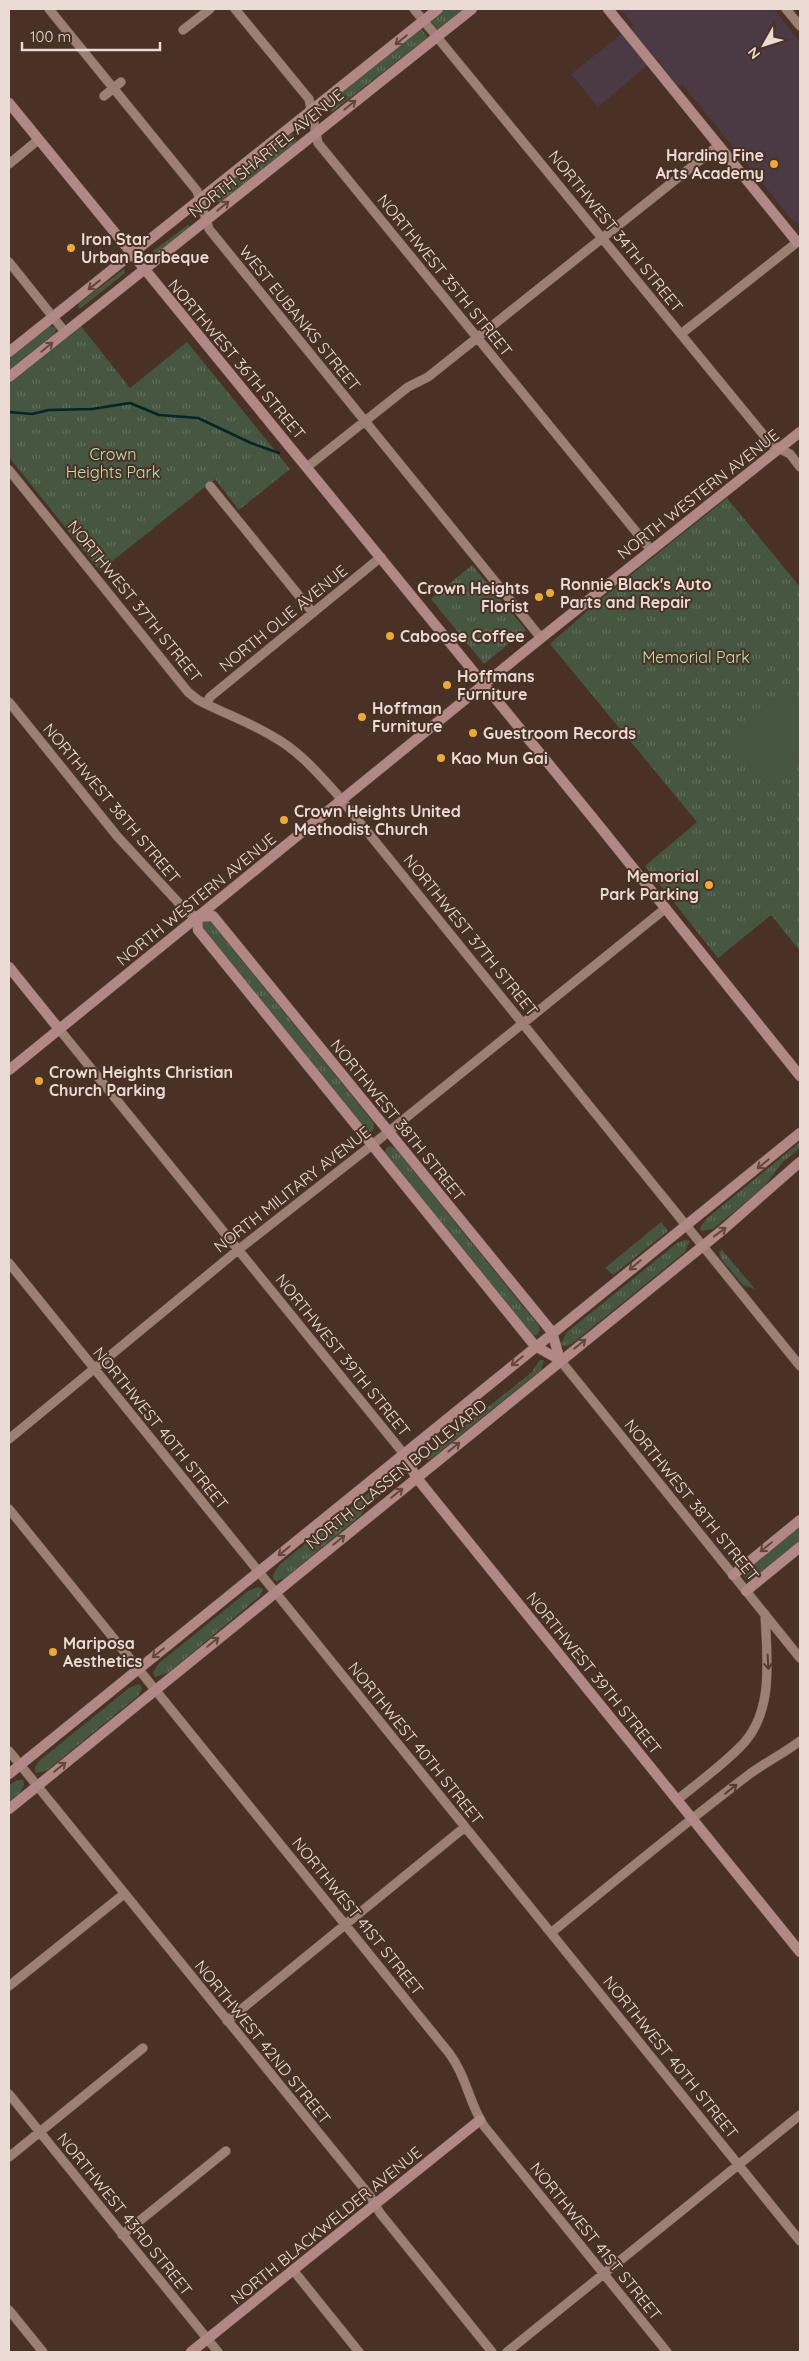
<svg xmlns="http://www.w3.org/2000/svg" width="809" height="2361" font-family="Quicksand,sans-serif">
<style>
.education{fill:#4b3944}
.grass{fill:url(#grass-tufts)}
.garden{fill:#465641}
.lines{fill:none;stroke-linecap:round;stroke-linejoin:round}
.stream{stroke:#052526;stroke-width:2.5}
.street-casing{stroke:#634f45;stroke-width:10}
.secondary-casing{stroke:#634f45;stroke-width:11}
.street{stroke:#9c8073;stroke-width:9}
.secondary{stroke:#b18885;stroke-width:10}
.oneway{stroke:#63473e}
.oneway2{stroke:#553d32}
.poi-dot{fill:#eba939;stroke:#493126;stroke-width:2}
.labels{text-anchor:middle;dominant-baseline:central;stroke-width:4;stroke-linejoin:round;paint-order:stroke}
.street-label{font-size:16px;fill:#ebdbd4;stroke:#493126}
.poi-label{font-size:16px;font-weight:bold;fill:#ebdbd4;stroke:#493126;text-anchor:start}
.park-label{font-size:16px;fill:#bde1b1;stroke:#493126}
</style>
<defs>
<pattern id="grass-tufts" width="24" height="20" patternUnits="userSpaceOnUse" patternTransform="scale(1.25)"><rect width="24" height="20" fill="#465641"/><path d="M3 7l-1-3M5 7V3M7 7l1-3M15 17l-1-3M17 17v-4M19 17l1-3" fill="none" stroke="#616e5c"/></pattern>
</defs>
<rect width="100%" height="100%" fill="#493126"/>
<path class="education" d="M620 9H774L800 42V224L793 221 682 84 678 86 656 58 598 107 571 74 633 25Z"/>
<path class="grass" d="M445 9H465L438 30 431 21Z
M421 29 428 37 332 112 327 104Z
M293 134 297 142 221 203 218 202 215 194 289 135Z
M189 224V228L156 254H153V251Z
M124 269 125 273 81 308 78 307 79 303Z
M80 325 130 388 187 342 290 469 239 510 215 479 100 571 9 457V381Z
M50 326 56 328 55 334 9 371V358Z
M727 498 800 587V951L771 915 718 958 645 866 697 822 550 644 596 603Z
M472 565 526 630 484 664 431 599Z
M209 920 374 1123 373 1131 366 1132 203 930V922Z
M800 1142V1148L783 1162 762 1189 713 1229 701 1231 700 1228 706 1219Z
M390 1146 395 1148 539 1326 540 1330 537 1335 532 1336 384 1154 387 1147Z
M661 1222 668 1231 613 1275 605 1268Z
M685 1240 690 1241 685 1252 573 1343 567 1346 560 1345 567 1332 677 1243Z
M722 1250 755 1289 743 1285 721 1259 719 1252Z
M540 1360H544L541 1370 431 1459 426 1460 427 1456 532 1372Z
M390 1476H395V1482L368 1505 361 1515 285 1578 277 1581 273 1579V1575L279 1565Z
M800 1525V1542L753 1580H746L743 1573 745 1570Z
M258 1587 263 1589 259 1597 168 1673 155 1677 153 1673 158 1664 248 1591Z
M139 1684 142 1688 138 1696 46 1771 35 1773V1767L39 1761 129 1688Z
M17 1780H23L24 1785 20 1793 9 1802V1785Z"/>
<path class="garden" d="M787 698 800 714V749L764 781 733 744Z"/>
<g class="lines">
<path class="stream" d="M9 412 32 414 49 410 92 409 130 403 159 415 198 418 251 443 279 453"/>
<g class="street-casing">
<path id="street" d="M49 9 197 191 209 229 541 638
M235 9 309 99 318 143 651 550
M414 9 771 444 790 454 800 467
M786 9 800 26
M183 30 210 9
M104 96 121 82
M9 164 38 140
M9 262 65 332
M681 334 800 240
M307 467 408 387 428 377 719 145
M9 470 188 692 198 700C223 713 249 722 272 736 298 750 317 772 336 793L800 1366
M210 486 313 613
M9 702 117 836 187 912 197 917
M206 704 210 697 381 557
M59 1029 404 1454
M9 1263 800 2241
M560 1360 800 1658
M9 1439 238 1250 372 1145 666 908
M9 1509 449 2053C466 2075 469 2103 484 2126L667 2352
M9 1751 370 2196 380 2213 492 2352
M677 1800C698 1783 720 1767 739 1748 775 1714 767 1659 765 1614
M551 1933C616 1880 680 1827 747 1776 764 1763 783 1754 800 1741
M9 1986 124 1894
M227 2021 465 1827
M9 2094 218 2352
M9 2157 143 2048
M122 2235 226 2151
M293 2270 359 2352
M9 2310 43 2352
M507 2352 800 2115"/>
</g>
<g class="secondary-casing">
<path id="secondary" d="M608 9 797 242
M9 103 597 823 800 1076
M9 352 438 9
M9 377 472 9
M213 916 552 1332 560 1360 535 1346 198 930 197 917Z
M9 967 59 1029
M9 1070 541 638 800 432
M404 1454 416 1477 800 1952
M733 1575 800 1520
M746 1591 800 1547
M9 1774 800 1133
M9 1809 725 1228 800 1162
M191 2352 480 2120"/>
</g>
<use href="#street" class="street"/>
<use href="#secondary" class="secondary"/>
</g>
<defs><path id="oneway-shaft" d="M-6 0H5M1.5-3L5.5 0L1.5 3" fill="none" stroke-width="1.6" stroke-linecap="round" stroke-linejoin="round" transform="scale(1.25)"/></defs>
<g class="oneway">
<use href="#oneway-shaft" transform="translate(401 40) rotate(141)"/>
<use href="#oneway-shaft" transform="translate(350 105) rotate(-39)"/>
<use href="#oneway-shaft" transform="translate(223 206) rotate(-39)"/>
<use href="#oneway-shaft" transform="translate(94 285) rotate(142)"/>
<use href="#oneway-shaft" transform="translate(47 347) rotate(-39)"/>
<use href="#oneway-shaft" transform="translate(763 1164) rotate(141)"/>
<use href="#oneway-shaft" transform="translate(720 1232) rotate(-36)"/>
<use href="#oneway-shaft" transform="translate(635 1265) rotate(140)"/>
<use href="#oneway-shaft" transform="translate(580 1344) rotate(-39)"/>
<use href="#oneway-shaft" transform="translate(517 1361) rotate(141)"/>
<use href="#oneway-shaft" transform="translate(454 1447) rotate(-39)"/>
<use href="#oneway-shaft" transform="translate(397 1493) rotate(-39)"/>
<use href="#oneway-shaft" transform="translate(339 1540) rotate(-39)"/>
<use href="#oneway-shaft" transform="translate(766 1547) rotate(141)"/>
<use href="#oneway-shaft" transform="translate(284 1551) rotate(141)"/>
<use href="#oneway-shaft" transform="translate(213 1642) rotate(-39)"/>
<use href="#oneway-shaft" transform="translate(158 1653) rotate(141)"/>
<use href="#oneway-shaft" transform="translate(60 1767) rotate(-39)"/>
</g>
<g class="oneway2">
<use href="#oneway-shaft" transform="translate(768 1662) rotate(87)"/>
<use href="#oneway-shaft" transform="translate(731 1789) rotate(-39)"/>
</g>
<g class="poi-dot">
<circle cx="774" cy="164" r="5"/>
<circle cx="71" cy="248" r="5"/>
<circle cx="550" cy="593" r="5"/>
<circle cx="539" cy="597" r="5"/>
<circle cx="390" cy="636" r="5"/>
<circle cx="447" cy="685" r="5"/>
<circle cx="362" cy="717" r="5"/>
<circle cx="473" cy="733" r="5"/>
<circle cx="441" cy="758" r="5"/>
<circle cx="284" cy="820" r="5"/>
<circle cx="709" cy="885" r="5"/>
<circle cx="39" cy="1081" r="5"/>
<circle cx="53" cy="1652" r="5"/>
</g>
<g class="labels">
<g class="street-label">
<text transform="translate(266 153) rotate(-39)">NORTH SHARTEL AVENUE</text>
<text transform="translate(616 231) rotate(51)">NORTHWEST 34TH STREET</text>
<text transform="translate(445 275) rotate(51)">NORTHWEST 35TH STREET</text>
<text transform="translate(300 318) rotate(51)">WEST EUBANKS STREET</text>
<text transform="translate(237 359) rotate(50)">NORTHWEST 36TH STREET</text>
<text transform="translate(698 494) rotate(-38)">NORTH WESTERN AVENUE</text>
<text transform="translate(135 601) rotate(51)">NORTHWEST 37TH STREET</text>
<text transform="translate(283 618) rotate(-39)">NORTH OLIE AVENUE</text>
<text transform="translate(112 803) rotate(50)">NORTHWEST 38TH STREET</text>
<text transform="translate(196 899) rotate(-39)">NORTH WESTERN AVENUE</text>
<text transform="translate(471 935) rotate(51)">NORTHWEST 37TH STREET</text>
<text transform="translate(398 1120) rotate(51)">NORTHWEST 38TH STREET</text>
<text transform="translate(292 1189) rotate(-38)">NORTH MILITARY AVENUE</text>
<text transform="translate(343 1355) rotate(51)">NORTHWEST 39TH STREET</text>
<text transform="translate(161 1428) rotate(51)">NORTHWEST 40TH STREET</text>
<text transform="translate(396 1474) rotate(-39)">NORTH CLASSEN BOULEVARD</text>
<text transform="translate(692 1500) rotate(51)">NORTHWEST 38TH STREET</text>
<text transform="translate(594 1673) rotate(51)">NORTHWEST 39TH STREET</text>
<text transform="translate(416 1743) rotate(51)">NORTHWEST 40TH STREET</text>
<text transform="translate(358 1916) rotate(51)">NORTHWEST 41ST STREET</text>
<text transform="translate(263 2042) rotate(51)">NORTHWEST 42ND STREET</text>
<text transform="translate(671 2057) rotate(51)">NORTHWEST 40TH STREET</text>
<text transform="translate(125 2214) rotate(51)">NORTHWEST 43RD STREET</text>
<text transform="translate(326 2225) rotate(-39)">NORTH BLACKWELDER AVENUE</text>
<text transform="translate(596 2241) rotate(51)">NORTHWEST 41ST STREET</text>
</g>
<g class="poi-label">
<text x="764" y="155" text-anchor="end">Harding Fine<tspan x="764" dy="18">Arts Academy</tspan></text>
<text x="81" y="239">Iron Star<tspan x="81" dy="18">Urban Barbeque</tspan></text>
<text x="560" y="584">Ronnie Black's Auto<tspan x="560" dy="18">Parts and Repair</tspan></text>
<text x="529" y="588" text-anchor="end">Crown Heights<tspan x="529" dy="18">Florist</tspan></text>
<text x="400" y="636">Caboose Coffee</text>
<text x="457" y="676">Hoffmans<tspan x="457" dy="18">Furniture</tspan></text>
<text x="372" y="708">Hoffman<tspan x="372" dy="18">Furniture</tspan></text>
<text x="483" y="733">Guestroom Records</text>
<text x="451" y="758">Kao Mun Gai</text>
<text x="294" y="811">Crown Heights United<tspan x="294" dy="18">Methodist Church</tspan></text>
<text x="699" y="876" text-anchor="end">Memorial<tspan x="699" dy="18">Park Parking</tspan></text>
<text x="49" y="1072">Crown Heights Christian<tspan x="49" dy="18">Church Parking</tspan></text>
<text x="63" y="1643">Mariposa<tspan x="63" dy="18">Aesthetics</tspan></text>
</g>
<g class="park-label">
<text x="113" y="454">Crown<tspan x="113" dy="18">Heights Park</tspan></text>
<text x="696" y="657">Memorial Park</text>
</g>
</g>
<rect width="809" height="2361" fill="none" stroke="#ebdbd4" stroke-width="20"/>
<g transform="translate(764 45) rotate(231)" stroke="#493126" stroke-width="4" paint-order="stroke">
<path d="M0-4L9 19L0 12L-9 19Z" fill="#ebdbd4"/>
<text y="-8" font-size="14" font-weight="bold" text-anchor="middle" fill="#ebdbd4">N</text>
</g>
<path d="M22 42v8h138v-8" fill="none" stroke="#ebdbd4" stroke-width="2.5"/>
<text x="30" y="42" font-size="15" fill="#ebdbd4" stroke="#493126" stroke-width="4" paint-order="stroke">100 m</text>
</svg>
